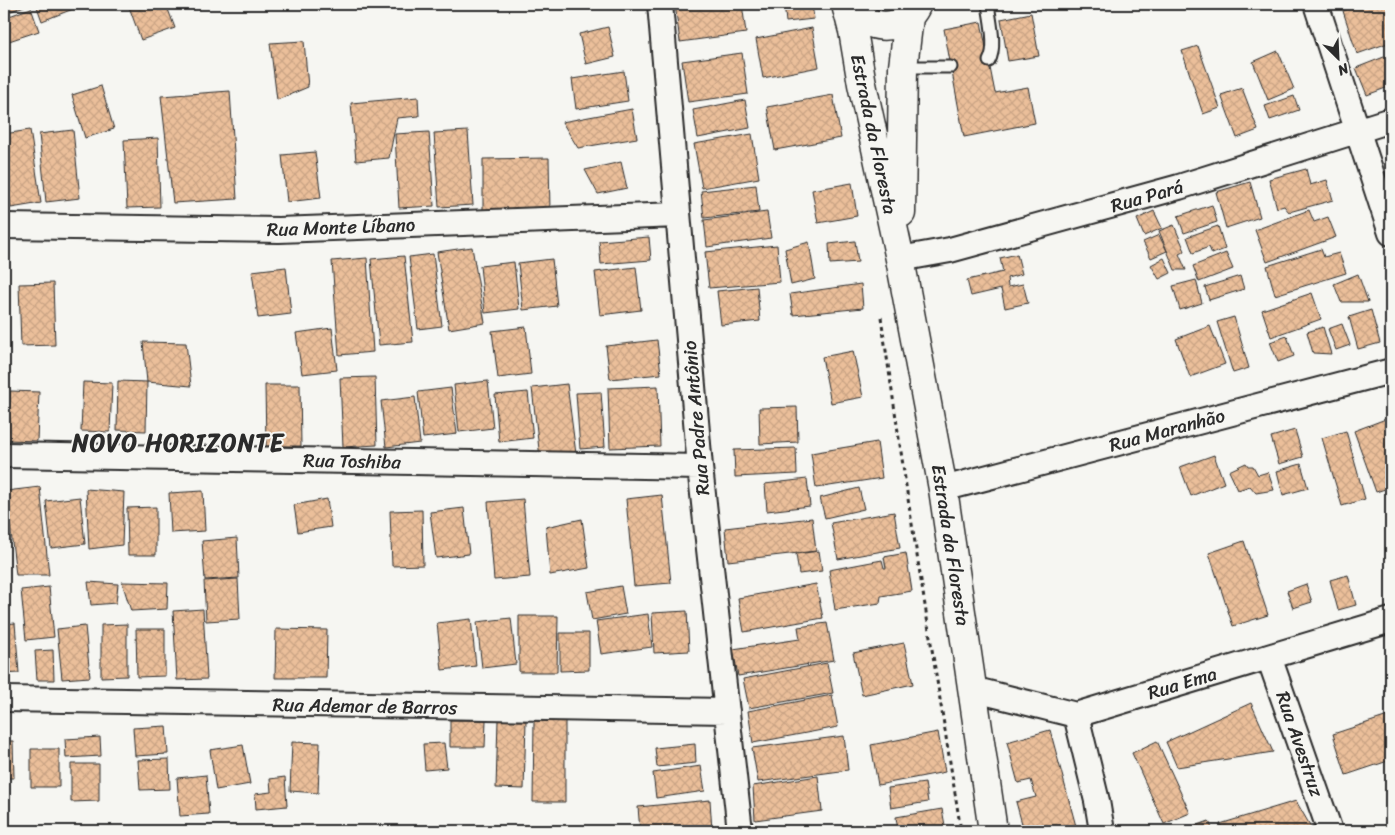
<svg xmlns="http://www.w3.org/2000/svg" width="1395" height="835" font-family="Sriracha,sans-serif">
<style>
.building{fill:url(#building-cross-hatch);stroke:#2b2b2b}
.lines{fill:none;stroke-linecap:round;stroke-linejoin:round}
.lane-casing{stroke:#2b2b2b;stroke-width:15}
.street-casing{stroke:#2b2b2b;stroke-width:28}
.secondary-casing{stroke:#2b2b2b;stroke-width:31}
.path{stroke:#2b2b2b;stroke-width:3;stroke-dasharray:4 4;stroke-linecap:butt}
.lane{stroke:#f6f6f2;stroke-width:11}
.street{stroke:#f6f6f2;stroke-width:24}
.secondary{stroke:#f6f6f2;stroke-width:28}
.labels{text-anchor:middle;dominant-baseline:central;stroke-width:4;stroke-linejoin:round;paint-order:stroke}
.street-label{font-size:19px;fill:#2b2b2b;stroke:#f6f6f2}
.district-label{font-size:24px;font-weight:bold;letter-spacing:1px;fill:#2b2b2b;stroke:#f6f6f2}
</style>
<defs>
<pattern id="building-cross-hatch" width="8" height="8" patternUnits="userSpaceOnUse" patternTransform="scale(1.25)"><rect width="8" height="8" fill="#ebbf9a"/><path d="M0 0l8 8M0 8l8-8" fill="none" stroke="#caa485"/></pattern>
</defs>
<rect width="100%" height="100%" fill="#f6f6f2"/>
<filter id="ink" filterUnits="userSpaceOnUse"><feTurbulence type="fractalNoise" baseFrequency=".02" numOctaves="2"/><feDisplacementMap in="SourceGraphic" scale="10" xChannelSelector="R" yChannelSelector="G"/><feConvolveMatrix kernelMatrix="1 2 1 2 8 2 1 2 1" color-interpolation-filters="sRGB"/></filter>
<g filter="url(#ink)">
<path class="building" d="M4 4H29L4 14Z
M36 4H71L73 9 42 21Z
M128 4H166L175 28 141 40Z
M675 4H742L746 33 680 42Z
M784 4H812L814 19 786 22Z
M1365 4H1391V42L1357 54 1343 11Z
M31 8 39 31 9 41 4 26V18Z
M1031 13 1039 56 1008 61 1001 19Z
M981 22 995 93 1028 87 1035 123 964 137 944 29Z
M608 27 615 57 586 64 579 34Z
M812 28 819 67 763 78 756 39Z
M304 41 308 87 277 100 270 43Z
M1198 46 1220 108 1203 114 1182 51Z
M1278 51 1294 89 1268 100 1253 62Z
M742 53 748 94 688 102 682 61Z
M1389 55 1391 61V86L1367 95 1356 68Z
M624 71 628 101 576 109 572 79Z
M101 86 114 129 85 138 72 95Z
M1242 88 1258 130 1237 138 1221 95Z
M230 91 237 199 173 203 161 96Z
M833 95 841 138 775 150 767 107Z
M1294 96 1299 110 1270 120 1265 106Z
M418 97 419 116 397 118 389 158 356 161 351 103Z
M745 100 750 128 698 138 693 110Z
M632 109 637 138 578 148 562 122Z
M30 130 41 203 11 208 4 161V134Z
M73 130 80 198 46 202 39 134Z
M468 131 473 205 439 207 434 133Z
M429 132 434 206 399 208 395 134Z
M752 134 759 178 702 188 694 144Z
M158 138 160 207 127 208 124 140Z
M315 152 321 198 287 202 282 155Z
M549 158 550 212 483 213V159Z
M621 162 627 188 598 194 585 170Z
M1306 169 1310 185 1327 180 1333 200 1289 212 1284 206 1277 208 1269 179Z
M1250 182 1260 217 1226 228 1216 192Z
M852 183 857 216 818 223 812 190Z
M756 185 759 212 704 218 701 191Z
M1212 205 1217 222 1184 233 1178 216Z
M1309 210 1314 222 1328 217 1336 237 1267 262 1255 230Z
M1154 211 1162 228 1144 236 1137 219Z
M767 212 771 238 707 247 704 220Z
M1174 225 1185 251 1179 254 1186 270H1175L1159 231Z
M1218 226 1225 249 1212 254 1209 247 1193 253 1187 237Z
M1159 235 1167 251 1151 258 1143 242Z
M649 237 651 260 601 264 599 241Z
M855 241 858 262 830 264 829 244Z
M809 242 815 279 791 285 785 249Z
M777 245 780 282 709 288 705 252Z
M472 247 485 323 449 329 437 252Z
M1321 249 1324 257 1339 253 1346 273 1275 295 1267 266Z
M1226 253 1233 269 1199 282 1193 266Z
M433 254 442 326 418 329 409 257Z
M1017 254 1022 274 1007 278 1008 287 1023 284 1028 303 1005 308 1001 289 971 296 967 280 1003 272 1000 258Z
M404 256 413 342 379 345 371 259Z
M367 258 373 352 339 355 332 261Z
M1164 258 1171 273 1159 279 1151 265Z
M552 259 557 306 523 310 518 263Z
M514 262 519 309 485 313 480 266Z
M286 267 291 314 258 318 252 271Z
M636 267 641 310 600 315 595 272Z
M1358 274 1368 302H1341L1334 284Z
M1240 276 1244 289 1209 300 1205 287Z
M1196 280 1202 303 1180 310 1173 286Z
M53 283 55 345 21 346 19 284Z
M861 284 863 308 793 315 790 294Z
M757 287 760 321 721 325 717 291Z
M1312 293 1321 319 1271 337 1262 310Z
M1371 310 1380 343 1358 349 1349 317Z
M1234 317 1249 368 1233 373 1217 322Z
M1342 324 1350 345 1336 350 1328 329Z
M1210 326 1225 364 1190 377 1176 339Z
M526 327 531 374 498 378 492 331Z
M1323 327 1331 354 1313 353 1307 332Z
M332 328 337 370 302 374 296 333Z
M1287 336 1294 356 1278 362 1270 342Z
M657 340 661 374 610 379 606 346Z
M143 342 186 343 191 386 147 382Z
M853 351 863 397 831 403 822 357Z
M375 377 377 445 343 447 340 378Z
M118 381 147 382 146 431 117 430Z
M488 381 493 428 459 432 454 385Z
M83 382 112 383 110 432 81 431Z
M567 384 576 454 540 458 532 388Z
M265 385H300L301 446H266Z
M658 386 660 446 610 448 608 388Z
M451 388 457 434 423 438 418 392Z
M10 391 39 392 37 441 8 440Z
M528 392 533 438 499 442 495 395Z
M601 392 605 447 580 449 576 393Z
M415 397 420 443 386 447 381 401Z
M797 407 798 442 760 444 759 408Z
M1391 417V487L1376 492 1354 431Z
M1295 430 1303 457 1279 464 1271 437Z
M1346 431 1365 499 1342 506 1322 438Z
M877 442 882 478 816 488 811 453Z
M796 448 797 474 735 477 734 450Z
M1214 455 1224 483 1191 496 1180 467Z
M1246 463 1248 466H1253L1258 475 1268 472 1274 490 1256 493 1250 486 1238 490 1229 471Z
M1301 464 1308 488 1283 495 1277 471Z
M807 479 810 506 767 511 765 484Z
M40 487 49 575H16L6 491Z
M859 488 864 509 825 518 820 498Z
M86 489 124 492 122 545 89 549Z
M203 491 205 531 171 533 169 493Z
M662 495 671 583 634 586 626 499Z
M80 497 85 544 51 548 46 501Z
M327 499 331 527 298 532 294 505Z
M523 499 530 577 494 580 488 502Z
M156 507V555H128L127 508Z
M464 508 469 554 436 558 430 512Z
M422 510 423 565 392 566 390 511Z
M894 512 900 548 838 559 831 523Z
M812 518 816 551 728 561 725 528Z
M582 519 589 568 550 575 546 527Z
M237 538 239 578 205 580 202 541Z
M1244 541 1268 615 1233 626 1209 553Z
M819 551 822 571 799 574 796 554Z
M906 553 912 591 881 596 880 603 835 610 829 570 882 560 884 568H886L884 557Z
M1348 575 1356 605 1338 610 1330 580Z
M238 579 240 619 206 621 204 581Z
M88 582 118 584 116 603 91 605Z
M122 582 168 583 167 609 131 611Z
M816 584 823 618 744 632 738 598Z
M1306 584 1312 602 1293 608 1287 591Z
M621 586 626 614 592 620 587 592Z
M49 587 54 637 26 640 21 590Z
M203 609 207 679 177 680 173 611Z
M687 611 689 651 654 653 652 613Z
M648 614 652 647 601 654 596 621Z
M519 616H558L557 672H519Z
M511 618 516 664 482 668 477 622Z
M471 619 476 666 442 670 437 623Z
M15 623 19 673 4 674V624Z
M827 623 834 660 738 676 733 649 800 639 798 627Z
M127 624V676L101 677V625Z
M85 626 90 677 62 679 57 629Z
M136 629H165V676L137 677Z
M276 629 327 630 326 678H275Z
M560 633H589V670L560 671Z
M904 643 913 684 862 695 853 653Z
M53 650 54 680H37L35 651Z
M827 663 833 693 749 708 743 679Z
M832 695 838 727 753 743 748 711Z
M1251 703 1273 752 1177 767 1166 742Z
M1391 715V760L1346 775 1333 734Z
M450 720H486L485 747H450Z
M498 720 526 721 524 789 496 788Z
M534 721H565V802H533Z
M166 726 168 754 135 756 133 728Z
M1050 730 1077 830 1071 831H1024L1016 802 1036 797 1031 780 1018 783 1007 742Z
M938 732 945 772 878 785 871 745Z
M844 736 848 770 758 782 752 748Z
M100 737 101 756 66 758 65 739Z
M4 741H13L14 778H4Z
M1157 741 1190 813 1164 824 1132 753Z
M292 742 320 743 318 793 290 791Z
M444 743 447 768 425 770 423 744Z
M695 744 696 763 657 767 655 748Z
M243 745 250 784 216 790 210 750Z
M31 749H59V787H31Z
M169 759 170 789 140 790 138 760Z
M71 764H99V801L71 802Z
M701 766 705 791 656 798 653 773Z
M206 775 209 814 180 816 177 778Z
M818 776 822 811 755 820 753 786Z
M285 777 287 806 256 809 255 794 271 792 270 779Z
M925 783 928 802 891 808 888 788Z
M710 800 712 831H640L638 807Z
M1296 801 1311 827 1295 831H1225L1220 824Z
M942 809 946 831H898L896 817Z
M1209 821 1213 831H1182Z"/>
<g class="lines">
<g class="lane-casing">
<path id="lane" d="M988 4C990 20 997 47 989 61
M903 67H951"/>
</g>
<g class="street-casing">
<path id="street" d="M660 4 700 467 740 831
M1316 4 1391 233
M4 226 279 230 678 215
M900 259 950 250 1179 187 1391 120
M4 455 700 467
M943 489 1391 371
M1269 657 1330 831
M972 689 1076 715 1391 620
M4 699 727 711
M1076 715 1097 801 1102 831"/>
</g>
<g class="secondary-casing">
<path id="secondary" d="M846 4 853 31 862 84 900 259 943 489 993 831
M847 9C855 13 863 19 871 23 889 30 909 23 917 4
M901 213 903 67 909 17"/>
</g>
<path class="path" d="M881 317 908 499 961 831"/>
<use href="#lane" class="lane"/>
<use href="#street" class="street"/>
<use href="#secondary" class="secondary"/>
</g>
</g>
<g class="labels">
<g class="street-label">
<text transform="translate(874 134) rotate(78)">Estrada da Floresta</text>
<text transform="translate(1147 196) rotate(-16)">Rua Pará</text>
<text transform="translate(341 227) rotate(-2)">Rua Monte Líbano</text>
<text transform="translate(696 418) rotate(-95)">Rua Padre Antônio</text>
<text transform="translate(1167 430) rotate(-15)">Rua Maranhão</text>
<text transform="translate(352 461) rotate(1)">Rua Toshiba</text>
<text transform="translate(951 545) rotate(81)">Estrada da Floresta</text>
<text transform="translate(1182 683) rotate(-17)">Rua Ema</text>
<text transform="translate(365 706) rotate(1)">Rua Ademar de Barros</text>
<text transform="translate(1300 744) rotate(71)">Rua Avestruz</text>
</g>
<g class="district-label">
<text x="178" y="443">NOVO HORIZONTE</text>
</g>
</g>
<rect width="1395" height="835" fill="none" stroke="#f6f6f2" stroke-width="20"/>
<rect x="10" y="10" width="1375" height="815" fill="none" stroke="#2b2b2b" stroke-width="2" filter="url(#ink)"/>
<g transform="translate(1338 58) rotate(156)" stroke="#f6f6f2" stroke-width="4" paint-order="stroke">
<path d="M0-4L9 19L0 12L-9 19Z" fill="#2b2b2b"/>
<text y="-8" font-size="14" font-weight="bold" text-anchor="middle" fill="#2b2b2b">N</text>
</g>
</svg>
